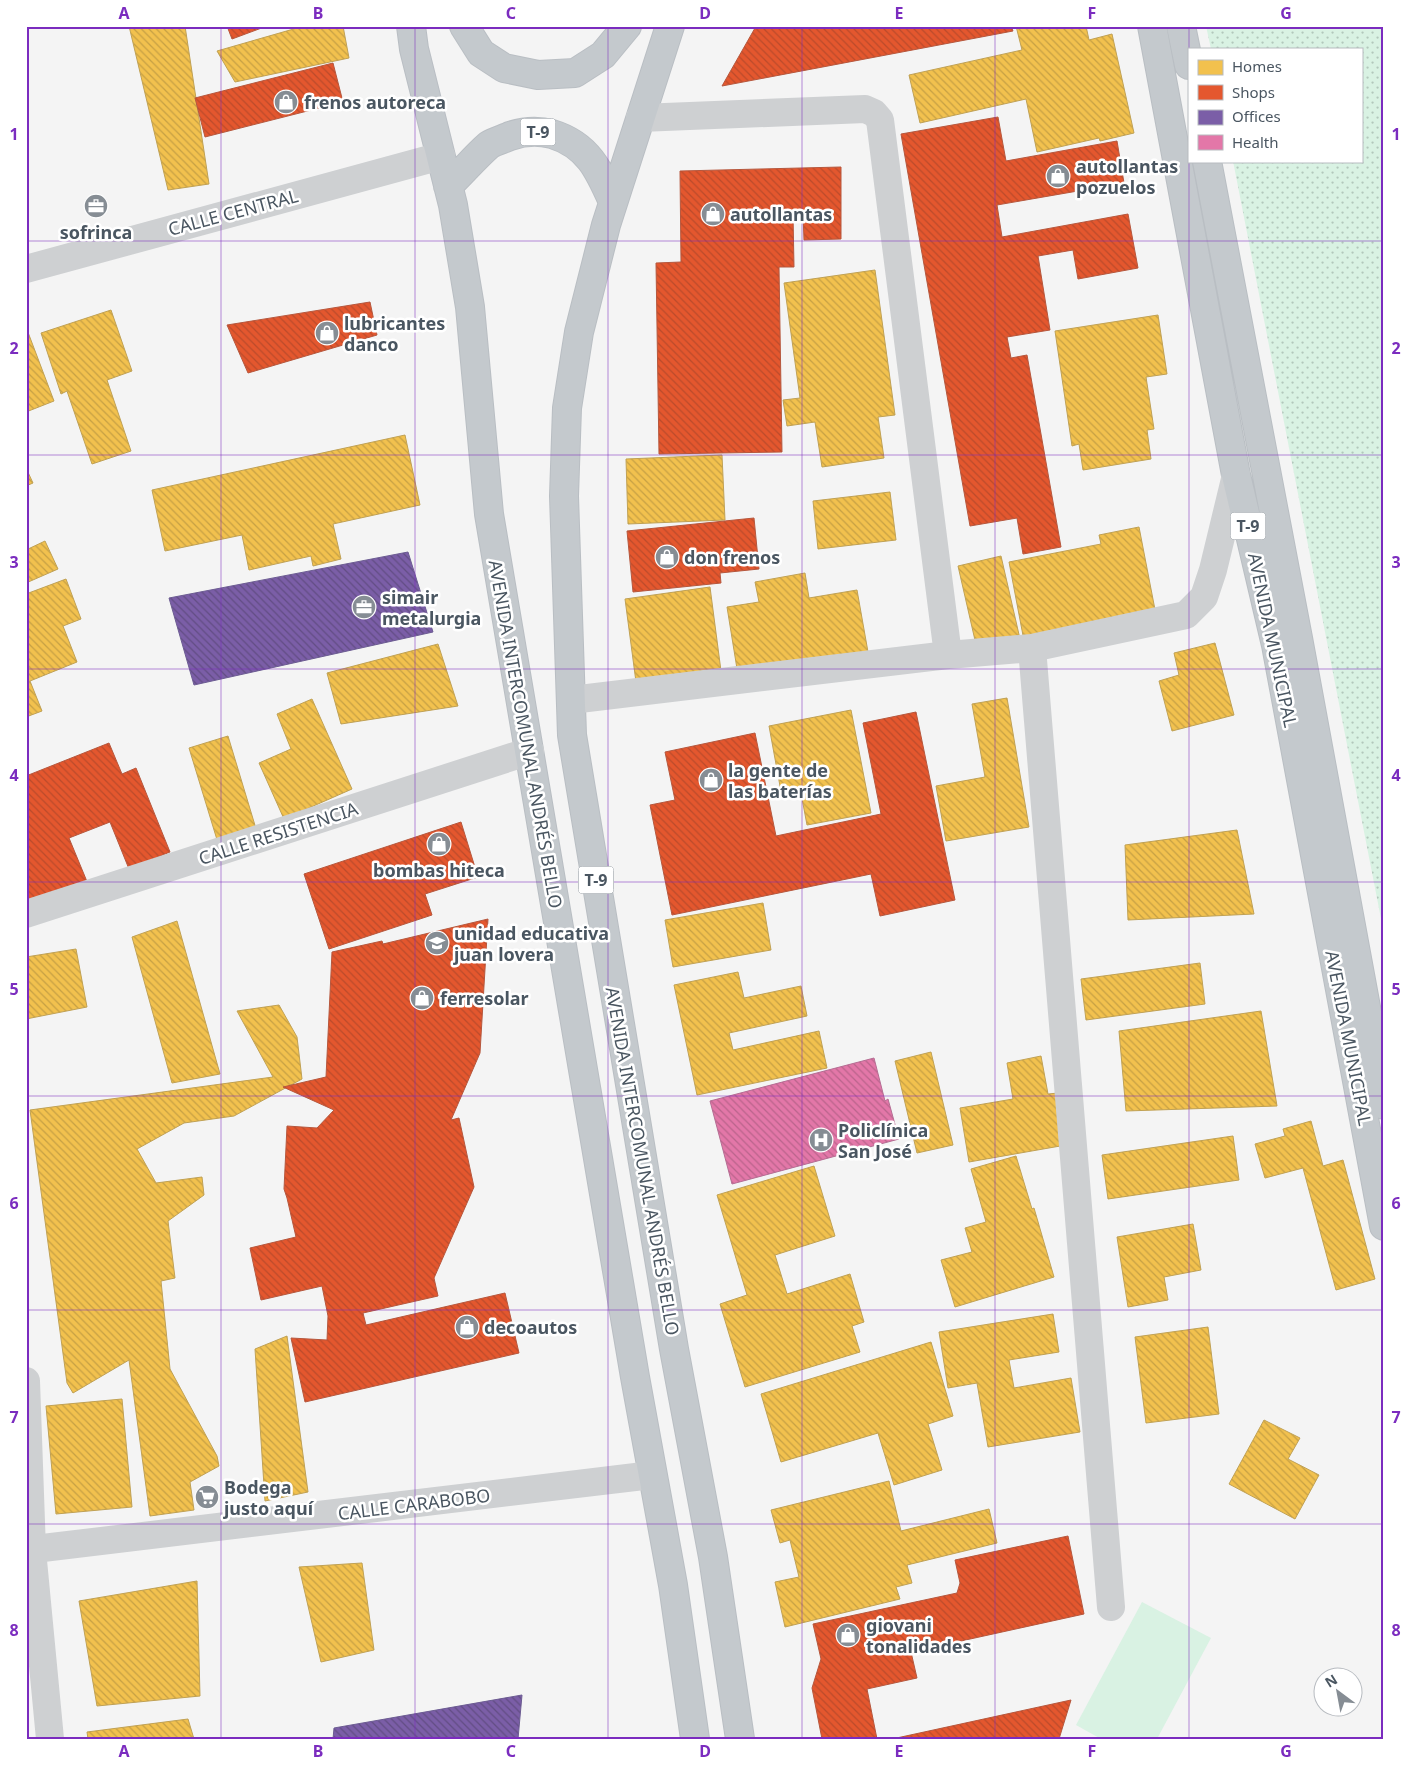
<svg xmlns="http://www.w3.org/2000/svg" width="1410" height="1765" font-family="'Noto Sans',sans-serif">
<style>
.grass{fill:url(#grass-dots)}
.pitch{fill:#d9f2e3}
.homes{fill:url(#homes-back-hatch);stroke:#c0a154}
.shops{fill:url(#shops-back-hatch);stroke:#b6573d}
.offices{fill:url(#offices-back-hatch);stroke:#6c5c92}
.health{fill:url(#health-back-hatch);stroke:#b56d93}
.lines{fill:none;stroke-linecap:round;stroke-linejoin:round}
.trunk-casing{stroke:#b9bec3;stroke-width:30}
.minor{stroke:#ced0d2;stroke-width:28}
.trunk{stroke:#c4c9cd;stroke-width:28}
.grid{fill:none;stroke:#7b2cbf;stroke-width:1;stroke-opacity:0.55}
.labels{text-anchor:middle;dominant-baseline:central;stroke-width:5;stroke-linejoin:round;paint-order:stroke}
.shield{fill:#fff;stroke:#808990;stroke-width:1}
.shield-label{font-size:16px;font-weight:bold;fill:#4a5661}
.poi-label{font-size:18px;font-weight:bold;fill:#4a5661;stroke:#fff;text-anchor:start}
.street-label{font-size:18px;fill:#4a5661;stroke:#fff}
.neatline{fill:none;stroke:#7b2cbf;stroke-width:2}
.grid-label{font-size:16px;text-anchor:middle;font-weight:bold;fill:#7b2cbf}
</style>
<defs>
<pattern id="grass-dots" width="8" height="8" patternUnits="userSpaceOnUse" patternTransform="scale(1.25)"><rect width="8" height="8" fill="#d9f2e3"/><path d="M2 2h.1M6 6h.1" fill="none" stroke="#b2c7bb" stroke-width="1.8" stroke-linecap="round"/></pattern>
<pattern id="homes-back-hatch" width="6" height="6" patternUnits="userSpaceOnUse" patternTransform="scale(1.25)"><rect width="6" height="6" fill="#f2c14e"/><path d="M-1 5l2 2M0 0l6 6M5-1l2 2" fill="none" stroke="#c6a044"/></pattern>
<pattern id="shops-back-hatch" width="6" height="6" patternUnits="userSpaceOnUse" patternTransform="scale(1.25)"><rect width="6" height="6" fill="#e4572e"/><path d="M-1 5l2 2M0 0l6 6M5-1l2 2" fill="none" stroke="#bb4b2b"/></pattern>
<pattern id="offices-back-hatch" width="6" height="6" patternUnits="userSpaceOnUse" patternTransform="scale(1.25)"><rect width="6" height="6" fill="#7b5ea7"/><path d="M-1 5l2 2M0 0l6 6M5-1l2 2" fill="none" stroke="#624d84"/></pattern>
<pattern id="health-back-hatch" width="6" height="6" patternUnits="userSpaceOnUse" patternTransform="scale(1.25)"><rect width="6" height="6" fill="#e377a8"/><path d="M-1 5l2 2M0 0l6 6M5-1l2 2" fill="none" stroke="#ba648c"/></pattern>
</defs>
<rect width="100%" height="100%" fill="#f4f4f4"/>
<path class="grass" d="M1206 26H1384V934L1233 161H1361V49H1211Z"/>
<path class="pitch" d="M1142 1602 1211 1638 1157 1739H1101L1076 1725Z"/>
<path class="homes" d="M129 26H185L209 184 168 190Z
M304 26H343L349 58 235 82 217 51Z
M1016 26H1086L1089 40 1112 34 1134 133 1100 141 1099 138 1037 152 1026 99 920 123 909 75 1022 50Z
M875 270 895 415 878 417 884 458 822 467 815 422 787 426 783 400 800 398 784 283Z
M111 310 132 371 107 380 131 451 92 464 67 391 61 394 41 333Z
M1158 315 1167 374 1146 377 1154 429 1147 430 1151 459 1083 470 1079 444 1072 446 1055 331Z
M26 327 54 401 26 412Z
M405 435 420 505 333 524 341 559 313 566 311 556 249 570 242 535 165 551 152 490Z
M722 455 725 520 628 524 626 459Z
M26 468 33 483 26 486Z
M890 492 896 540 818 549 813 501Z
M1139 527 1157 620 1025 646 1009 562 1101 544 1099 535Z
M45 541 58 569 26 583V550Z
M1001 556 1020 639 977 649 958 566Z
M805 573 809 598 857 590 868 652 738 675 727 607 759 602 755 582Z
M66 579 81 619 63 626 77 662 30 681 42 711 26 717V594Z
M710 587 721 671 636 682 625 599Z
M1215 643 1234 715 1172 731 1159 681 1179 675 1174 653Z
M438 644 458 706 341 724 327 673Z
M1007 698 1029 827 946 841 936 786 985 777 972 704Z
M312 699 352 789 284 819 259 763 291 749 277 714Z
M851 710 871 813 807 825 801 793 782 797 769 726Z
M228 736 257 832 218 843 189 748Z
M1237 830 1254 914 1128 920 1125 845Z
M763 903 771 950 673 967 665 920Z
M177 921 220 1074 172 1083 132 937Z
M76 949 87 1007 26 1019V957Z
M1200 963 1205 1004 1086 1020 1081 979Z
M738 972 744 998 801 986 807 1016 729 1033 733 1050 819 1031 827 1068 697 1095 674 985Z
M279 1005 297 1037 302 1079 234 1116 184 1123 137 1149 156 1183 202 1177 204 1195 168 1221 175 1278 161 1281 170 1369 217 1456 219 1466 190 1482 194 1510 150 1516 129 1360 73 1393 67 1383 30 1110 273 1077 237 1011Z
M1261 1011 1277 1106 1126 1111 1119 1031Z
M931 1052 953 1145 917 1153 895 1061Z
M1041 1056 1048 1094 1058 1093 1066 1145 969 1162 960 1108 1013 1099 1007 1063Z
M1311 1121 1323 1166 1343 1160 1375 1279 1336 1290 1303 1168 1265 1178 1255 1144 1285 1136 1283 1129Z
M1233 1136 1239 1180 1108 1199 1102 1155Z
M1016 1156 1032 1209 1034 1208 1054 1277 955 1307 941 1260 972 1252 965 1228 986 1222 971 1169Z
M814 1166 835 1236 775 1255 787 1294 850 1274 864 1322 852 1326 860 1352 745 1387 720 1304 747 1295 717 1195Z
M1193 1224 1201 1270 1164 1277 1168 1300 1128 1307 1117 1237Z
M1053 1314 1059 1352 1009 1360 1014 1388 1071 1378 1080 1432 988 1447 977 1383 948 1388 939 1332Z
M1208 1327 1219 1414 1146 1423 1135 1337Z
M287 1336 308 1492 265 1501 255 1349Z
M931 1342 953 1416 928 1424 942 1470 894 1485 878 1433 781 1462 761 1394Z
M122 1399 132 1507 56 1514 46 1406Z
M1264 1420 1300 1438 1288 1459 1319 1475 1295 1519 1229 1484Z
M889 1481 901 1531 989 1509 997 1543 907 1565 912 1583 896 1587 900 1599 785 1627 775 1582 799 1577 790 1540 780 1543 771 1510Z
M362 1563 374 1650 321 1662 299 1567Z
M197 1581 200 1696 97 1706 79 1601Z
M188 1719 194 1739H88L87 1732Z"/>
<path class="shops" d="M227 26H267L232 39Z
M765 26H1011L1013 31 722 86 755 28Z
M333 63 343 102 205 137 195 98Z
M998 117 1006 161 1117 141 1124 183 997 205 1002 237 1128 214 1138 268 1078 279 1073 250 1038 256 1050 330 1007 337 1011 358 1027 355 1061 547 1023 554 1017 518 970 526 901 134Z
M841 167V239L804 240 803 214H793L794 267H779L782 452 659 454 656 263 681 262 680 171Z
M370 302 377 335 248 373 227 325Z
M754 518 759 569 720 573 721 583 633 592 627 531Z
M916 712 955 900 880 916 871 874 672 915 650 805 675 800 665 752 755 733 776 836 881 814 863 723Z
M109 743 122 774 136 768 170 852 129 869 110 822 69 838 88 884 26 909V776Z
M461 822 478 877 425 894 432 915 329 949 304 874Z
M488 919 480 1053 451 1120 459 1118 474 1187 434 1278 438 1296 363 1313 366 1325 505 1293 519 1353 305 1402 291 1338 327 1340 328 1316 322 1286 261 1300 250 1248 296 1237 287 1198 284 1189 287 1126 317 1128 334 1110 283 1087 326 1077 332 952 382 941 383 944Z
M1068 1536 1084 1614 911 1652 917 1678 867 1689 877 1739H822L812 1688 821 1659 813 1624 957 1593 960 1583 955 1560Z
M1071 1700 1059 1739H892Z"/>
<path class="offices" d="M408 552 433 632 194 685 169 598Z
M522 1695 518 1739H333L334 1728Z"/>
<path class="health" d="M874 1058 885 1101 888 1099 899 1139 732 1184 710 1101Z"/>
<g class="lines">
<g class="trunk-casing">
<path id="trunk" d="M411 26 414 49 453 205 470 307 489 514 635 1377 673 1585 695 1739
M464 26 481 53 504 68 538 75 575 73 603 55 627 26
M670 26 606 225 579 332 567 408 564 496 572 735 674 1349 713 1557 740 1739
M1152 26 1236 475 1276 645 1384 1226
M1181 26 1189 65
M1207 161 1298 638 1384 1105
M448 186C462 173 475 157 489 145 495 141 504 139 510 136 524 131 537 130 552 134 588 145 599 170 613 202"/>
</g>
<path class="minor" d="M640 118 865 109 874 113 880 120 948 655
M26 269 441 156
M1032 648 1111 1607
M571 700 948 655 1032 648 1186 615 1204 597 1213 570 1236 475
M26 914 530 751
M26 1381 32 1550 50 1739
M26 1550 652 1475"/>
<use href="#trunk" class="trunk"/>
</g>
<path class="grid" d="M221 26V1739M415 26V1739M608 26V1739M802 26V1739M995 26V1739M1189 26V49M1189 161V1739M26 241H1384M26 455H1384M26 669H1384M26 882H1384M26 1096H1384M26 1310H1384M26 1524H1384"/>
<defs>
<g id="shop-disc" transform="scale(1.25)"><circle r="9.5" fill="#868d94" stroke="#fff"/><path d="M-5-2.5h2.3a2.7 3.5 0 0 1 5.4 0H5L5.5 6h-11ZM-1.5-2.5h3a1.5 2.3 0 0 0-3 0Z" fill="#fff"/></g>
<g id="office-disc" transform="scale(1.25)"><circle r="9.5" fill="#868d94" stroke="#fff"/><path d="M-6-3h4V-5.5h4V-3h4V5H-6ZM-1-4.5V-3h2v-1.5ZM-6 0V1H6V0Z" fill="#fff"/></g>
<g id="school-disc" transform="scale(1.25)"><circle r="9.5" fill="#868d94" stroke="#fff"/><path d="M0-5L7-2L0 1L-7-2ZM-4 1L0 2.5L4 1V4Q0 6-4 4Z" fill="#fff"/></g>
<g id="hospital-disc" transform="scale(1.25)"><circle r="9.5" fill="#868d94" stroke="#fff"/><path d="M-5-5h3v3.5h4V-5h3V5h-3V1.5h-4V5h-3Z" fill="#fff"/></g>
<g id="supermarket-disc" transform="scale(1.25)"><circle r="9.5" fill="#868d94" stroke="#fff"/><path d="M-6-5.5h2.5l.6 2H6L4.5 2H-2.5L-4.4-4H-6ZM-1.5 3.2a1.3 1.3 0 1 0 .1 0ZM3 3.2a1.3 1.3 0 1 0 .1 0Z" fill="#fff"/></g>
</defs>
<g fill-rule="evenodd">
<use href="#shop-disc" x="286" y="102"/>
<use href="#shop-disc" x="1058" y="176"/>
<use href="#office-disc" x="96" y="206"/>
<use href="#shop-disc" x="713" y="214"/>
<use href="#shop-disc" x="327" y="333"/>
<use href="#shop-disc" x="667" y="557"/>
<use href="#office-disc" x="364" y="607"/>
<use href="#shop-disc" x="711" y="780"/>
<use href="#shop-disc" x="439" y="844"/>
<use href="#school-disc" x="437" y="943"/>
<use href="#shop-disc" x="422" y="998"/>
<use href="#hospital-disc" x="821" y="1140"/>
<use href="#shop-disc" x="467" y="1327"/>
<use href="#supermarket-disc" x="207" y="1497"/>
<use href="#shop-disc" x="848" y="1635"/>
</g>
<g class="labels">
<g class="shield">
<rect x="520.5" y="118.5" width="35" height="27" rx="4"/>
<rect x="1230.5" y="512.5" width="35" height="27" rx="4"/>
<rect x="578.5" y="866.5" width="35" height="27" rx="4"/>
</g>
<g class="shield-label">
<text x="538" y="132">T-9</text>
<text x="1248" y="526">T-9</text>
<text x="596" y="880">T-9</text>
</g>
<g class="poi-label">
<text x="304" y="102">frenos autoreca</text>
<text x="1076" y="166">autollantas<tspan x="1076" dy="21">pozuelos</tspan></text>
<text x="730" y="214">autollantas</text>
<text x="96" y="232" text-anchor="middle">sofrinca</text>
<text x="344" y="323">lubricantes<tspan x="344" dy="21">danco</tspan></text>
<text x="684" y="557">don frenos</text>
<text x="382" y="597">simair<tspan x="382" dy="21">metalurgia</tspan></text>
<text x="728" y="770">la gente de<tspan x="728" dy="21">las baterías</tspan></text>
<text x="439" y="870" text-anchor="middle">bombas hiteca</text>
<text x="454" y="933">unidad educativa<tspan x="454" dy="21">juan lovera</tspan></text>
<text x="440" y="998">ferresolar</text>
<text x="838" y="1130">Policlínica<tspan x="838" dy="21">San José</tspan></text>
<text x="484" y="1327">decoautos</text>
<text x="224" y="1487">Bodega<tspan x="224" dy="21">justo aquí</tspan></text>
<text x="866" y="1625">giovani<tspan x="866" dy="21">tonalidades</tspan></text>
</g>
<g class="street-label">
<text transform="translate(233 212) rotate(-15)">CALLE CENTRAL</text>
<text transform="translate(1273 640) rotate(78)">AVENIDA MUNICIPAL</text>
<text transform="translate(526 734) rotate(80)">AVENIDA INTERCOMUNAL ANDRÉS BELLO</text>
<text transform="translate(278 833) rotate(-18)">CALLE RESISTENCIA</text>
<text transform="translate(1349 1038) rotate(79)">AVENIDA MUNICIPAL</text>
<text transform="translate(643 1161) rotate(80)">AVENIDA INTERCOMUNAL ANDRÉS BELLO</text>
<text transform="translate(414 1504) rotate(-7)">CALLE CARABOBO</text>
</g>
</g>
<rect width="1410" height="1765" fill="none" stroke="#ffffff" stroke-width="55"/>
<rect x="1188" y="48" width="175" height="115" fill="#ffffff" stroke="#b7bbc0"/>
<rect x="1198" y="60" width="25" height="15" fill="#f2c14e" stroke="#b7bbc0"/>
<text x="1232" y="72" font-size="15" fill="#4a5661">Homes</text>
<rect x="1198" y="85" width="25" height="15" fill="#e4572e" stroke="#b7bbc0"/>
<text x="1232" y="98" font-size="15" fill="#4a5661">Shops</text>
<rect x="1198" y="110" width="25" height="15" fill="#7b5ea7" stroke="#b7bbc0"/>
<text x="1232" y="122" font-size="15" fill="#4a5661">Offices</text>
<rect x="1198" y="135" width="25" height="15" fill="#e377a8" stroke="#b7bbc0"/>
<text x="1232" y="148" font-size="15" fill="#4a5661">Health</text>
<g transform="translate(1338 1692) rotate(328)"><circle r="24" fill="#ffffff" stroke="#b7bbc0"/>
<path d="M0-4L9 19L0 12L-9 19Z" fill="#868d94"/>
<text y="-8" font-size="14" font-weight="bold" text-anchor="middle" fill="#4a5661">N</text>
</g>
<rect x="28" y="28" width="1354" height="1710" class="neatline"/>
<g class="grid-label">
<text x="124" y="19">A</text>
<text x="318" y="19">B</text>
<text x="511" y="19">C</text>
<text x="705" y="19">D</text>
<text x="899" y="19">E</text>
<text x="1092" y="19">F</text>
<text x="1286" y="19">G</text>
<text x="14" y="140">1</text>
<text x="1396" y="140">1</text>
<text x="14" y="354">2</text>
<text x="1396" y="354">2</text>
<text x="14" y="568">3</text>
<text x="1396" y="568">3</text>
<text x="14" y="781">4</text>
<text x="1396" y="781">4</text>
<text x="14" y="995">5</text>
<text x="1396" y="995">5</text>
<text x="14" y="1209">6</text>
<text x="1396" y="1209">6</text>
<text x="14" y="1423">7</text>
<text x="1396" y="1423">7</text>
<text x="14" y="1636">8</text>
<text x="1396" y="1636">8</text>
<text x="124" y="1757">A</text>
<text x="318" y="1757">B</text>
<text x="511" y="1757">C</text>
<text x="705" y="1757">D</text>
<text x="899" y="1757">E</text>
<text x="1092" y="1757">F</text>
<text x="1286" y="1757">G</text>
</g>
</svg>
